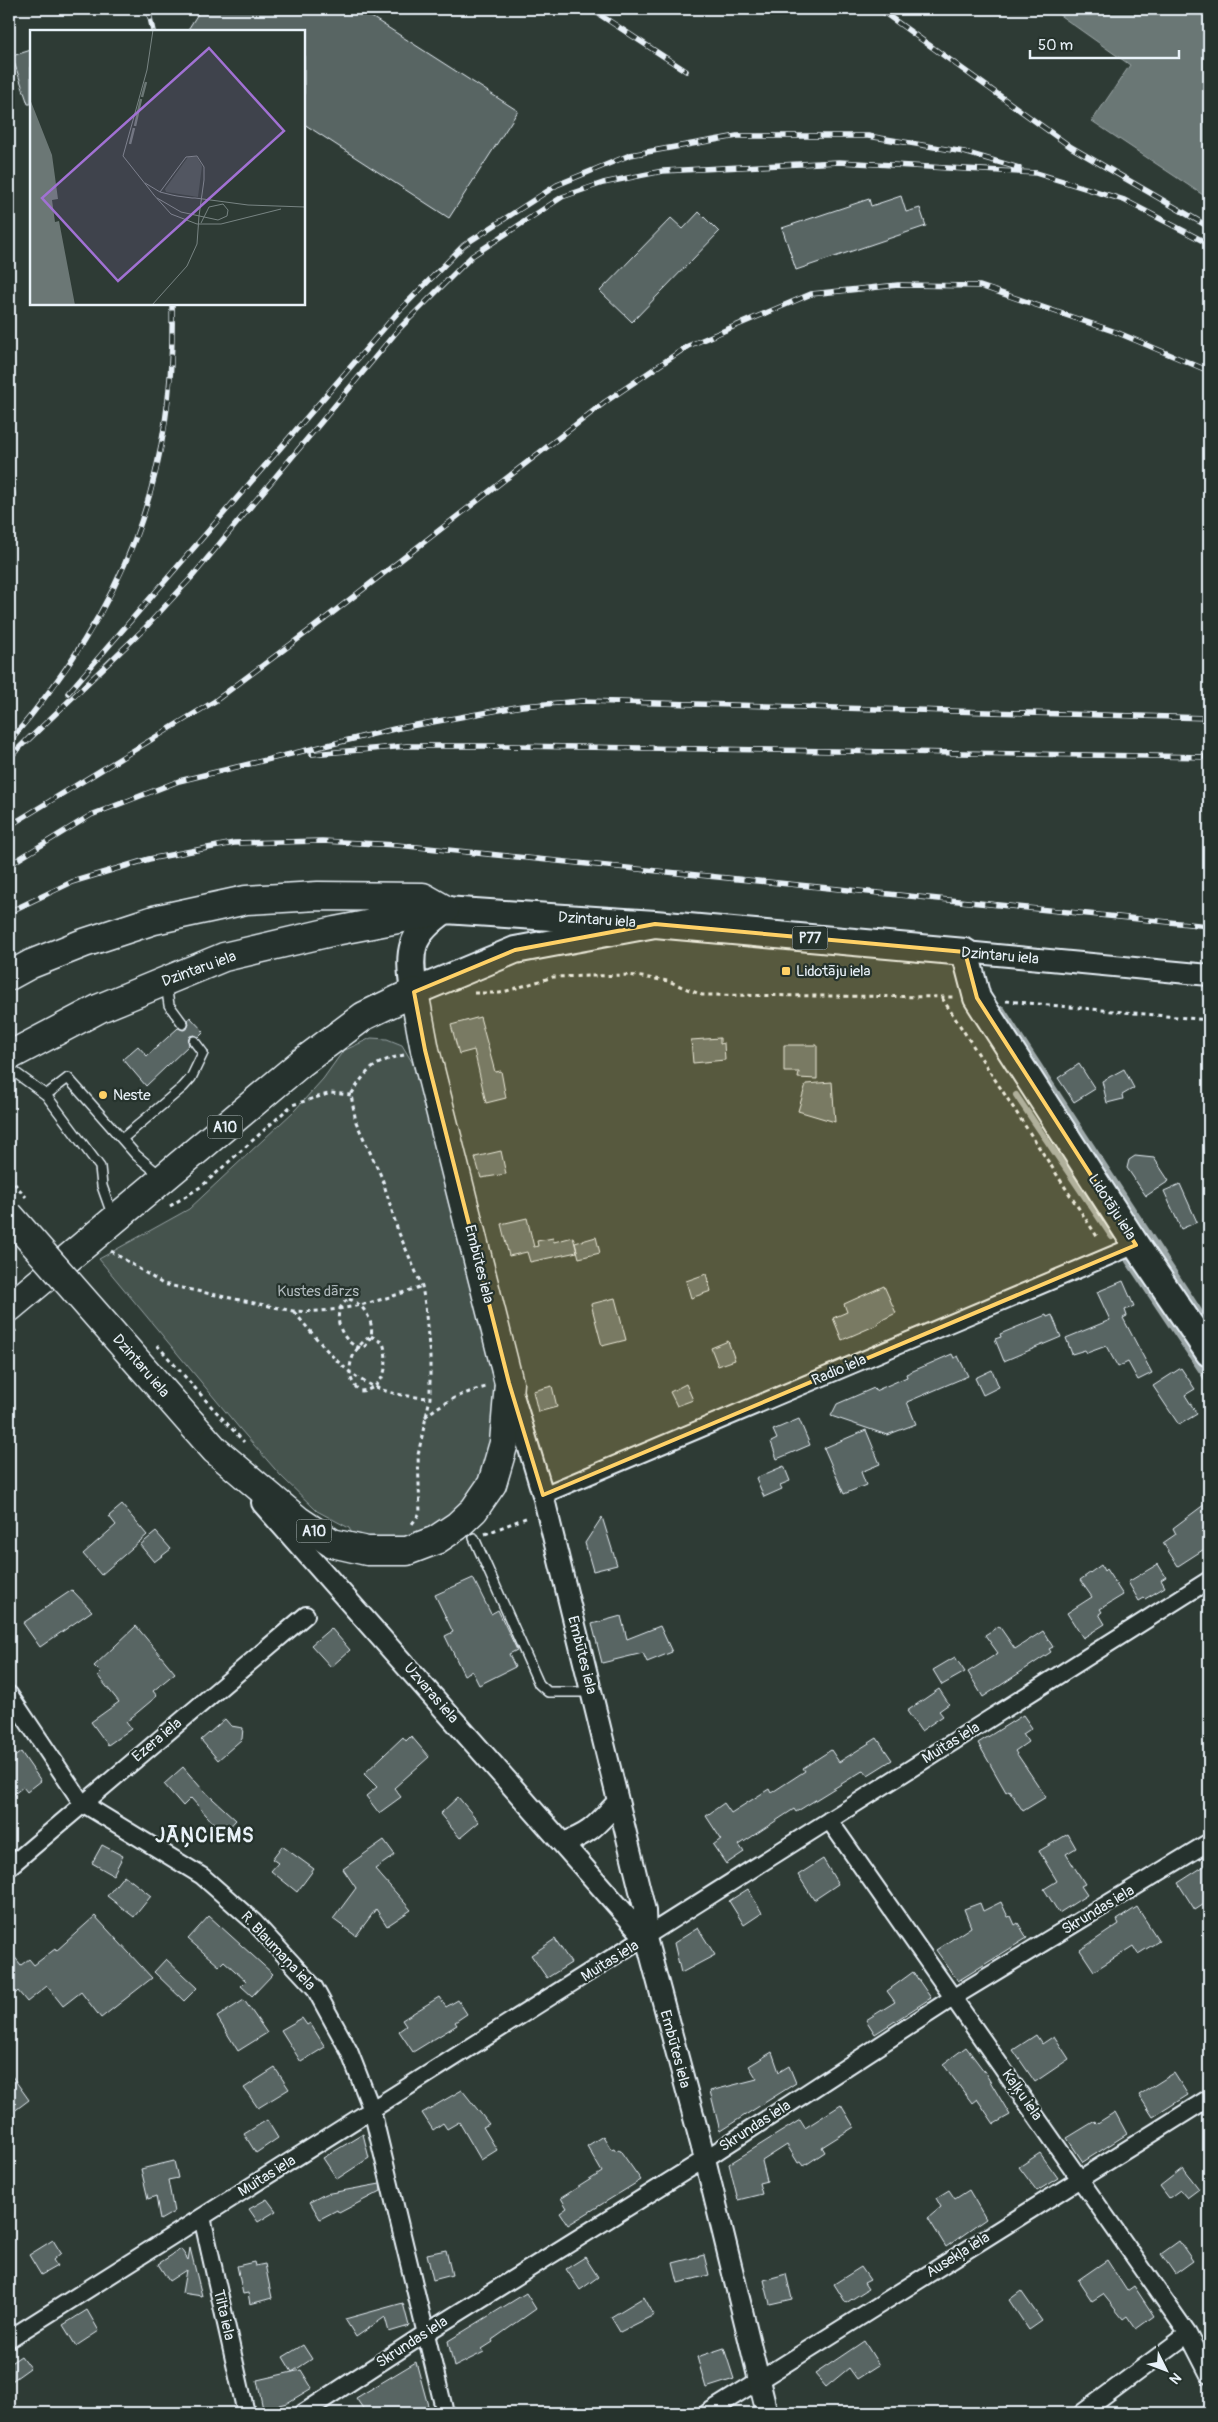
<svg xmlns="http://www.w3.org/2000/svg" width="1218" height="2422" font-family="Pangolin,sans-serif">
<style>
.green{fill:#45524e;stroke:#96a2a3}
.water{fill:#6b7775;stroke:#9da8a9}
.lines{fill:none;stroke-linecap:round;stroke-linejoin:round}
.stream{stroke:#9da8a9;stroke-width:6}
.building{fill:#596563;stroke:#e8f1f8}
.service-casing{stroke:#e8f1f8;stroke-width:12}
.minor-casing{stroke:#e8f1f8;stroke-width:20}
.tertiary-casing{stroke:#e8f1f8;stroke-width:24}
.primary-casing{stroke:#e8f1f8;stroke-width:30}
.trunk-casing{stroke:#e8f1f8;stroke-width:31}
.path{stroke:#e8f1f8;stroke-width:3;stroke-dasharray:4 4;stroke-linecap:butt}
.service{stroke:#26332d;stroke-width:9}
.minor{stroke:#26332d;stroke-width:16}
.tertiary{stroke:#26332d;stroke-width:20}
.primary{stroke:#26332d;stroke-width:26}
.trunk{stroke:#26332d;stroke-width:28}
.rail-casing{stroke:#e8f1f8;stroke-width:5.5}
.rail{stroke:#26332d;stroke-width:4;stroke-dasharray:11;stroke-linecap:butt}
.trunk-bridge-casing{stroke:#e8f1f8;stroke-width:31;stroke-linecap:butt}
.path-bridge{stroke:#e8f1f8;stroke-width:3;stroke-dasharray:4 4;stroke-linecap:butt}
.trunk-bridge{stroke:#26332d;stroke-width:28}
.marked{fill:#ffd166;fill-opacity:0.2;stroke:#ffd166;stroke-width:4;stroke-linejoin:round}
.poi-dot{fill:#ffd166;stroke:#26332d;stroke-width:2}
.labels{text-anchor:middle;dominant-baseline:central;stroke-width:4.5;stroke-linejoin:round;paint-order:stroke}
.shield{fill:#26332d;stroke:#aeb8bb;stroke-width:1}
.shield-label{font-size:14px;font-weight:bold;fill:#e8f1f8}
.street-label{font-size:15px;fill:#e8f1f8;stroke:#26332d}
.poi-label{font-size:15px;fill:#e8f1f8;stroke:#26332d;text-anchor:start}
.park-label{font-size:15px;fill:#afb9bc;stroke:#26332d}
.district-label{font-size:20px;font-weight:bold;letter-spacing:1px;fill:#e8f1f8;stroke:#26332d}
.inset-river{fill:none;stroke:#6b7775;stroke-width:2.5}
.inset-road{fill:none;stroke:#788483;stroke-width:1}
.view{fill:#a171d3;fill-opacity:0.15;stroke:#a171d3;stroke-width:2.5}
.inset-edge{fill:none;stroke:#e8f1f8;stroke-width:2.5}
</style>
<rect width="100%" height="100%" fill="#2e3b35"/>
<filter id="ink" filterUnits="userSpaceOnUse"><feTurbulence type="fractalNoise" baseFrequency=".02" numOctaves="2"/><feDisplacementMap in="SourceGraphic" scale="10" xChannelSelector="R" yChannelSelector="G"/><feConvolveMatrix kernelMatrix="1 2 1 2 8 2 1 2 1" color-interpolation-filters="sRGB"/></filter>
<g filter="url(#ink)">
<path class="green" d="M371 1038 387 1039 402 1045 412 1062 439 1152 496 1393 489 1465 465 1504 426 1533 402 1540 354 1538 349 1528 317 1511 281 1476 240 1429 99 1259 189 1209 294 1111 323 1079 343 1051Z"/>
<path class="water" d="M1051 9H1209V199L1092 121 1130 65Z"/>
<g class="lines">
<path class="stream" d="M1002 1009 1209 1326
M1016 1095 1112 1237
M1128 1261 1209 1382"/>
</g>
<path class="building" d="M201 9H359L518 111 449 218 304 124V31H187Z
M31 50V104H28L12 56Z
M901 196 906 212 920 208 926 226 796 270 782 228 869 199 871 206Z
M699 212 719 232 632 322 600 291 671 218 683 229Z
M190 1017 204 1032 199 1037 194 1035 190 1036 188 1041 189 1045 146 1086 123 1059 138 1046 147 1056 178 1028 183 1030 187 1029 189 1024 188 1020Z
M480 1017 495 1072 501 1071 506 1098 486 1103 474 1050 459 1054 451 1025Z
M720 1038V1044L724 1043 725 1060 693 1063 691 1040Z
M784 1045H817V1079L798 1078 799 1072H784Z
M1079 1064 1095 1089 1074 1102 1058 1078Z
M1124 1069 1134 1088 1122 1095 1123 1099 1107 1103 1102 1081Z
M832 1082 835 1122 798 1111 806 1084Z
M501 1151 506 1174 481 1178 475 1157Z
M1135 1156 1154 1158 1169 1181 1146 1196 1127 1168 1129 1160Z
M1180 1184 1197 1222 1181 1229 1164 1191Z
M527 1218 534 1247 538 1246 537 1241 553 1238 554 1242 573 1237 577 1252 530 1262 527 1252 509 1256 501 1224Z
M596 1237 600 1253 579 1258 575 1243Z
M706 1274 711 1291 691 1298 686 1281Z
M1123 1281 1134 1306 1125 1310 1127 1316 1123 1318 1152 1373 1138 1380 1128 1362 1118 1367 1106 1346 1087 1353 1085 1350 1072 1354 1066 1338 1110 1320 1097 1292Z
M884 1286 896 1313 878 1322 879 1324 842 1340 833 1318 847 1312 844 1304Z
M615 1298 626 1340 602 1346 591 1304Z
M1046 1315 1047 1317 1052 1315 1061 1337 1004 1361 995 1339 1001 1337 1000 1334Z
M728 1341 735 1360 718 1366 711 1348Z
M952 1354 954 1358 958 1356 968 1376 907 1402 916 1424 887 1435 831 1416 837 1404 874 1388 875 1391 907 1377 906 1374Z
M1181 1368 1195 1389 1185 1395 1197 1414 1179 1425 1153 1386Z
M992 1370 999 1387 983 1395 975 1378Z
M686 1384 693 1400 677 1406 670 1392Z
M552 1386 557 1407 538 1412 533 1391Z
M799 1419 810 1445 777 1459 771 1442 777 1439 773 1430Z
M866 1430 880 1464 861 1472 866 1485 844 1494 824 1448Z
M784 1466 790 1481 780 1485 782 1489 764 1497 756 1478Z
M1209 1501V1546L1178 1566 1163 1543 1176 1534 1173 1528Z
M122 1505 147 1535 101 1575 83 1554 116 1525 109 1516Z
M602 1517 617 1565 593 1571 585 1543Z
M156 1532 171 1549 154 1562 140 1545Z
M1158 1564 1166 1577 1161 1580 1165 1587 1145 1599 1144 1598 1139 1601 1128 1582Z
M1101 1565 1104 1571 1106 1569 1123 1595 1100 1609 1102 1612 1099 1614 1105 1624 1083 1638 1067 1613 1092 1597 1080 1580Z
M473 1578 491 1614 498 1610 517 1650 509 1654 515 1667 479 1685 472 1671 464 1675 445 1636 453 1632 435 1595Z
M72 1590 92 1611 40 1647 23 1623Z
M621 1616 627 1639 660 1626 672 1652 647 1662 643 1653 602 1663 592 1624Z
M136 1626 175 1673 153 1691 157 1696 126 1722 131 1729 108 1745 91 1722 119 1702 98 1676 101 1673 94 1666Z
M999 1626 1015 1649 1043 1631 1053 1647 1049 1649 1051 1652 983 1697 968 1672 998 1653 985 1635Z
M331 1628 350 1650 331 1667 311 1645Z
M955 1657 965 1672 942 1685 933 1670Z
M939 1689 949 1704 939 1711 943 1716 921 1731 907 1711Z
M1023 1715 1032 1728 1023 1734 1028 1742 1015 1751 1046 1797 1023 1811 1009 1790 1006 1792 978 1743Z
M225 1719 231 1726 243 1728 242 1739 218 1760 201 1740Z
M411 1736 429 1757 394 1788 401 1797 379 1813 366 1796 377 1787 364 1774 403 1737 406 1741Z
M877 1738 892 1760 868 1775 864 1770 796 1812 794 1809 739 1845 744 1852 726 1864 713 1845 721 1839 706 1816 724 1803 731 1813 769 1789 771 1793 805 1771 803 1768 831 1750 839 1762Z
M21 1752 41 1781 27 1792 23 1787 9 1798V1761Z
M183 1767 202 1789 236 1820 223 1834 191 1798 183 1806 164 1784Z
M458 1797 479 1822 460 1838 440 1814Z
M1068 1834 1076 1848 1066 1854 1085 1884 1081 1886 1087 1895 1059 1913 1044 1889 1057 1881 1039 1851Z
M384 1840 395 1855 375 1869 411 1910 387 1926 376 1909 356 1936 333 1919 356 1888 343 1869Z
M102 1845 123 1856 113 1875 92 1863Z
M282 1846 314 1869 297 1892 271 1871 278 1863 272 1859Z
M823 1859 838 1884 814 1900 798 1875Z
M1209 1863V1901L1195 1910 1178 1883Z
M124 1875 151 1896 134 1917 107 1896Z
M748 1889 762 1913 744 1925 729 1901Z
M1001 1902 1008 1917 1011 1916 1015 1925 1018 1923 1027 1938 958 1981 936 1950 971 1927 964 1909 980 1903 983 1911Z
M1137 1907 1159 1941 1138 1954 1133 1946 1094 1971 1080 1950 1119 1924 1117 1920Z
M95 1916 152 1978 101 2018 81 1992 63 2006 47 1986 27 2002 18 1991 9 2000V1950L21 1965 29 1959 34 1965 55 1949 56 1951Z
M209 1916 273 1974 252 1996 241 1986 246 1981 224 1961 219 1966 188 1939Z
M698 1928 715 1955 681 1973 674 1943Z
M555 1939 571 1963 547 1978 531 1955Z
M166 1959 197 1988 184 2001 154 1972Z
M913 1972 931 1998 875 2034 866 2020 895 2002 887 1991Z
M439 1997 446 2007 458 2000 467 2014 455 2022 457 2025 413 2052 399 2031 406 2026 402 2020Z
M244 2000 267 2033 238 2051 217 2017Z
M302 2018 307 2025 310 2023 325 2047 301 2062 281 2030Z
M1036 2035 1042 2044 1054 2036 1069 2059 1035 2082 1013 2050Z
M966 2047 984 2071 1010 2115 994 2124 977 2099 972 2103 943 2064Z
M772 2052 779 2072 789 2066 796 2083 720 2131 710 2091 757 2079 749 2066Z
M275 2068 289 2089 258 2108 244 2088Z
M9 2072 29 2100 9 2115Z
M1174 2073 1188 2095 1153 2117 1139 2095Z
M462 2090 489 2124 483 2127 497 2150 481 2160 459 2122 447 2129 443 2123 433 2130 422 2113Z
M841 2105 854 2127 822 2147 825 2152 804 2166 801 2162 798 2163 787 2145 762 2161 767 2181 759 2183 762 2194 738 2200 729 2164 800 2120 805 2128Z
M1115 2112 1127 2134 1083 2162 1067 2138 1095 2121 1096 2124Z
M267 2120 278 2138 256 2153 244 2134Z
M363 2134 369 2158 337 2179 323 2158Z
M603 2136 611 2149 614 2148 616 2151 619 2149 641 2180 568 2225 560 2213 567 2208 561 2198 602 2172 587 2146Z
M1040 2153 1058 2178 1037 2191 1019 2167Z
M174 2161 178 2178 168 2180 174 2212 160 2220 156 2196 148 2199 141 2169Z
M1183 2168 1199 2189 1187 2198 1180 2190 1169 2198 1160 2186Z
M380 2184 381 2191 339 2213 337 2210 320 2219 310 2202 325 2194Z
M949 2190 955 2199 969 2190 986 2219 946 2247 928 2218 941 2207 936 2198Z
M267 2199 276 2211 258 2222 249 2209Z
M53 2240 61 2253 53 2260 57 2266 41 2275 29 2255Z
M1179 2241 1193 2261 1175 2274 1161 2254Z
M190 2248 202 2296 182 2293 186 2270 169 2281 158 2264 181 2249 188 2260Z
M446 2250 452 2275 433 2280 427 2254Z
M704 2255 709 2275 678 2283 673 2263Z
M585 2257 598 2277 580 2290 566 2269Z
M1107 2260 1127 2291 1134 2286 1154 2316 1136 2329 1127 2316 1123 2319 1103 2294 1092 2301 1078 2280Z
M254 2262 255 2266 265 2264 272 2298 250 2304 248 2293 243 2294 237 2266Z
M861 2267 870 2280 864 2283 868 2289 846 2303 834 2284Z
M786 2274 792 2299 770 2304 764 2280Z
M1021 2291 1042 2321 1029 2330 1009 2300Z
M526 2293 536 2309 492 2340 493 2342 482 2349 484 2352 454 2367 448 2341Z
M644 2297 654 2315 620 2332 611 2317Z
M403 2303 409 2326 389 2332 385 2317 356 2337 345 2319Z
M87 2310 99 2331 76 2346 63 2325Z
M864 2341 879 2365 857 2379 849 2368 826 2387 815 2374Z
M303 2345 312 2359 292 2372 283 2357Z
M724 2348 734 2379 706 2388 697 2357Z
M21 2356 30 2368 9 2383V2364Z
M416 2362 430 2413H366L356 2398Z
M301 2370 312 2388 287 2403 263 2409 257 2380Z"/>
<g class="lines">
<g class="service-casing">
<path id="service" d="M166 984 169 1005 183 1024
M9 1068 46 1095 68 1078 136 1155 162 1177
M46 1095 100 1167 102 1186 113 1217
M122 1139 183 1087 191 1078 203 1053 194 1041
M474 1538 539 1684 548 1692H591"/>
</g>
<g class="minor-casing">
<path id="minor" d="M543 1495 1136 1245
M9 1694 82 1803 202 1876 254 1922 314 1987 349 2051 372 2110 445 2413
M829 1820 1188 2334 1209 2375
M9 1867 306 1615
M202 2217 246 2413
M9 2339 1209 1580
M303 2413 426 2333 705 2159 954 1997 1209 1842
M707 2413 1209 2098
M1082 2413 1188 2334"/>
</g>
<g class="tertiary-casing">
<path id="tertiary" d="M965 952 1209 975
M512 1392 543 1495 645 1911 646 1938 705 2159 767 2413
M262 1503 646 1938
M563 1843C594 1832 597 1823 618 1802"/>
</g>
<g class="primary-casing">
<path id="primary" d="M655 924 515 950 414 992C408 950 409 935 445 910L655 924 965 952 977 998 1136 1245 1209 1353"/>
</g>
<g class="trunk-casing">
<path id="trunk" d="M9 976 31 964 84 943 154 920 246 900 318 896 423 897 444 909
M9 1056 100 1008 224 957 335 931 445 910
M9 1308 301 1063 364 1016 414 992 425 1050 509 1383 504 1443 492 1484 474 1510 457 1526 436 1540 407 1551H367L332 1543 299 1521 215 1450 192 1424"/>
</g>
<path class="path" d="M474 993H500L553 977 629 975 668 981 702 995 954 997
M942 998 1098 1238
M1006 1001 1209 1020
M404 1055C375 1061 366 1070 351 1095L356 1122 382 1178 398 1231 422 1286 425 1305 430 1357V1398L418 1455 420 1513 412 1524
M170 1206 202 1186 292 1105 331 1093 351 1095
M111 1251 163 1284 293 1311C337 1314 381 1301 422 1286
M349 1299C368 1305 381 1334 363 1348 341 1346 328 1310 349 1299Z
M294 1312C338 1363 357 1395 430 1398
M9 1336 16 1330
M371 1336 383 1343C390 1363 385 1390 360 1391 340 1375 353 1346 371 1336Z
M210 1405 244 1442
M425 1417C444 1401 463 1393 486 1387
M485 1534 528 1517"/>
<use href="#service" class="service"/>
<use href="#minor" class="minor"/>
<use href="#tertiary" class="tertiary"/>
<use href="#primary" class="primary"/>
<use href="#trunk" class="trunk"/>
<g class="rail-casing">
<path id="rail" d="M148 9 153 31
M591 9 686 71
M879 9 1071 147 1209 227
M9 466 13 494 9 523
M68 693 399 311 464 245 557 185 630 155 737 136H868L964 152 1019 168
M9 742C123 609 176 481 172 304
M26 742 145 628 191 578 398 330 472 256 562 197 603 183 663 171 839 162 1036 173 1124 200 1209 244
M312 754 407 746H513L1209 757
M9 758 30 737
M9 826 215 701 322 621 605 402 688 346 811 294 898 285 980 286 1116 332 1209 371
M9 865 91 815 179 781 394 729 522 706 582 701 1209 718
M9 912 72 882 149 859 234 843 322 841 397 845 1209 926"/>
</g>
<use href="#rail" class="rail"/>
<g class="trunk-bridge-casing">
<path id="trunk-bridge" d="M9 1215 192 1424"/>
</g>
<path class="path-bridge" d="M9 1177 26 1197
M157 1345 210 1405"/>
<use href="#trunk-bridge" class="trunk-bridge"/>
</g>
</g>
<path class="marked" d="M655 924 965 952 977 998 1136 1245 543 1495 509 1383 425 1050 414 992 515 950Z"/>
<g class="poi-dot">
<rect x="781" y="966" width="10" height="10" rx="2.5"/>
<circle cx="103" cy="1095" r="5"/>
</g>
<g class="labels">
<g class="shield">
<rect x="792.5" y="926.5" width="35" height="23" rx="4"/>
<rect x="207.5" y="1115.5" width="35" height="23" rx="4"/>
<rect x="296.5" y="1519.5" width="35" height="23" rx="4"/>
</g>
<g class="shield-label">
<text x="810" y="938">P77</text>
<text x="225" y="1127">A10</text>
<text x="314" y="1531">A10</text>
</g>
<g class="street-label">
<text transform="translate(597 920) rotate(4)">Dzintaru iela</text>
<text transform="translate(1000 956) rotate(5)">Dzintaru iela</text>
<text transform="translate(199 969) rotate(-20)">Dzintaru iela</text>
<text transform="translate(1112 1207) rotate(57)">Lidotāju iela</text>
<text transform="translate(479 1264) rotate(76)">Embūtes iela</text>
<text transform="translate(141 1366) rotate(49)">Dzintaru iela</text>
<text transform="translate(839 1370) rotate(-23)">Radio iela</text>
<text transform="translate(582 1655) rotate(76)">Embūtes iela</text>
<text transform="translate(431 1693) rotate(49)">Uzvaras iela</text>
<text transform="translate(157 1740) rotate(-40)">Ezera iela</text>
<text transform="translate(951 1743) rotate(-32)">Muitas iela</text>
<text transform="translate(1098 1910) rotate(-31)">Skrundas iela</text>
<text transform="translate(278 1951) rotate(47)">R. Blaumaņa iela</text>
<text transform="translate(610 1961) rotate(-32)">Muitas iela</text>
<text transform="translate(675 2049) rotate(75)">Embūtes iela</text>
<text transform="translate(1022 2095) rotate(55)">Kaļķu iela</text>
<text transform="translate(755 2126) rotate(-33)">Skrundas iela</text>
<text transform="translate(267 2176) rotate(-32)">Muitas iela</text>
<text transform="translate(958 2255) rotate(-32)">Ausekļa iela</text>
<text transform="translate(224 2315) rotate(77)">Tilta iela</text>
<text transform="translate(412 2342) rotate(-33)">Skrundas iela</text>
</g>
<g class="poi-label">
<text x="796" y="971">Lidotāju iela</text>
<text x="113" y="1095">Neste</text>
</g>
<g class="park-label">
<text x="318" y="1291">Kustes dārzs</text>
</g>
<g class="district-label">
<text x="205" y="1835">JĀŅCIEMS</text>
</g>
</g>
<g transform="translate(30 30)">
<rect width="275" height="275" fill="#2e3b35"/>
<path d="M158 127H167L172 136 168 167 136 162 135 159Z" fill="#45524e"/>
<path d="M0 69 22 125 28 169 22 170 25 192 29 191 45 275H0Z" fill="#6b7775"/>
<path class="inset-river" d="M112 67 116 52M105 96 111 69M100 114 104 98"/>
<path class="inset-road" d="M123 0 117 40 93 126 124 165M115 153 130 162M123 164 141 184 167 194H191L251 179M127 168 151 182 188 190 197 186 198 180 193 174M171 193 179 177 193 174M122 275 157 236 167 214 169 186 174 150V137L167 126 156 127 130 162 142 165 147 166 162 168H165L173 169 218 175 275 177"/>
<path class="view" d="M179 18 254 101 88 251 12 168Z"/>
<rect width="275" height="275" class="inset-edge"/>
</g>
<rect width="1218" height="2422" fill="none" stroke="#26332d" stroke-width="30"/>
<rect x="15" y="15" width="1188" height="2392" fill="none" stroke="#e8f1f8" stroke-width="2" filter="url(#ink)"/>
<g transform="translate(1166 2370) rotate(132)" stroke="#26332d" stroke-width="4" paint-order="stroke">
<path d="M0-4L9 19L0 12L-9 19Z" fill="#e8f1f8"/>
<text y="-8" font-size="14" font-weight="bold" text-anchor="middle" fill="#e8f1f8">N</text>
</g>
<path d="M1030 50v8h149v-8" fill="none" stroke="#e8f1f8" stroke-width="2.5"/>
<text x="1038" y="50" font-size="15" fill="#e8f1f8" stroke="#26332d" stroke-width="4" paint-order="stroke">50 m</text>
</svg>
